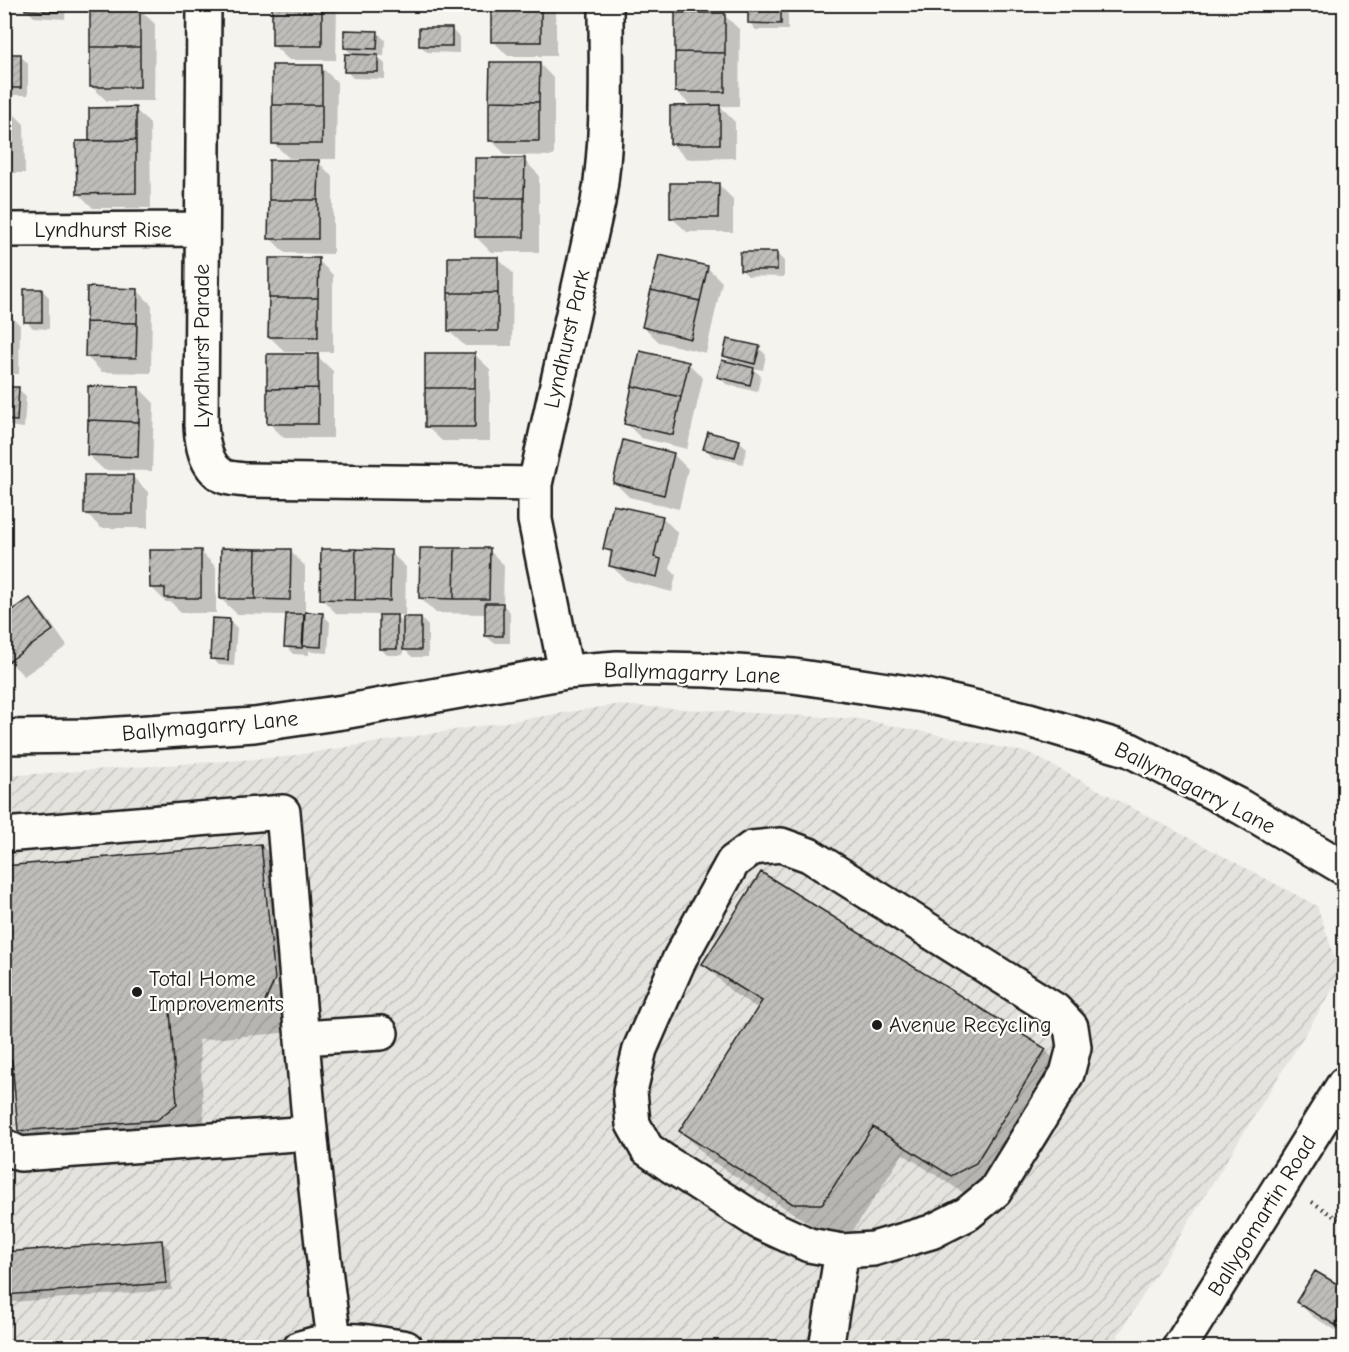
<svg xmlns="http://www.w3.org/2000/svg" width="1349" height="1352" font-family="'Comic Neue',sans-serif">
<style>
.industrial{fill:url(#industrial-furrows)}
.shadow{fill:#0003;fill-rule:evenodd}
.building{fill:url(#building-hatch);stroke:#1c1c1c;stroke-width:1.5}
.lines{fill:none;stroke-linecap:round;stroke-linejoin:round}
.minor-casing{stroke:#1c1c1c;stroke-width:38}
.path{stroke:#1c1c1c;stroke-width:4;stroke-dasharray:1.5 4.5;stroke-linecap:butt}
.minor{stroke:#fdfcf7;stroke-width:33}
.poi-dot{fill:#1c1c1c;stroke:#fdfcf7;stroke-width:2}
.labels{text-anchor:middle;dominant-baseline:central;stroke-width:4.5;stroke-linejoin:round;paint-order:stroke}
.street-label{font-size:22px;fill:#1c1c1c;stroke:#fdfcf7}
.poi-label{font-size:22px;fill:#1c1c1c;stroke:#fdfcf7;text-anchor:start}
</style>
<defs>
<pattern id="industrial-furrows" width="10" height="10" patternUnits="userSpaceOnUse" patternTransform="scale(1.5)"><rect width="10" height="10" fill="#e4e3de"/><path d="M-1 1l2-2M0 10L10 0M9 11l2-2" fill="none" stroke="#c3c2be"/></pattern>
<pattern id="building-hatch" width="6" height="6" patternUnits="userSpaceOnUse" patternTransform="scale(1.5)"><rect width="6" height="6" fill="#bebdba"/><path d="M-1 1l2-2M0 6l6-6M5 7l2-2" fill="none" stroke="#a3a29f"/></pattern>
</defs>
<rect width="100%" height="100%" fill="#f4f3ee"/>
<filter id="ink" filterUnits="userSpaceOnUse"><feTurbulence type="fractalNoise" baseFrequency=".0167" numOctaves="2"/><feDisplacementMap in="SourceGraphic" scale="12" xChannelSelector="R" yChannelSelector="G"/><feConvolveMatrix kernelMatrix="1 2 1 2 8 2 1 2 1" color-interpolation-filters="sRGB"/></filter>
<g filter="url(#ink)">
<path class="industrial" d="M614 705 859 719 1029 753 1317 906 1341 976 1111 1347 5 1348V776L284 757Z"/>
<path class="shadow" d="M27 4H66L65 19 34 17 26 9Z
M274 4H337L336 60H289L273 45Z
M493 4H556V56H508L493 41Z
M688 4H739V8H692Z
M781 7 788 14V30H756L749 22Z
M139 9 155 24 154 101H107L91 86Z
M724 15 740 30 739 106H719L735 122V158L687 159 672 144 692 107 676 91Z
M452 30 459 37V53L427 52 420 45Z
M377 32 385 40 384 56H377L385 64V79L353 78 346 71 354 56 345 48Z
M4 56H20L28 63V95H11L4 89Z
M539 63 554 79V156L506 155 491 140Z
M321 67 337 82 336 159H315L333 177V254L285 253 270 238 305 159 289 158 273 143Z
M4 109H9L24 124 25 173H4Z
M135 109 150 124 151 208H93L78 193 91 142Z
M524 160 539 175V252H491L476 237Z
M718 184 733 199V232H687L671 217Z
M777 254 784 261V277L748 276 741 269Z
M497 258 513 273 512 346H465L449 331Z
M318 260 333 275V352H285L270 337Z
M707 267 722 282 706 353 659 342 644 327Z
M42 290 49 297V329L33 328 26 321Z
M137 290 152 305 151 373 102 372 87 357Z
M4 310 20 325 19 374H4Z
M759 348 766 355 763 370 752 368 761 376 757 392 726 384 719 377 733 364 725 356Z
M474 354 490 369V441H442L426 426Z
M317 356 333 371V438H284L269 423Z
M688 363 703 378 687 449 641 438 626 423Z
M4 388 18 389 26 396 24 428 8 426 4 423Z
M139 388 154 403 152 471 104 470 88 455Z
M739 441 747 448 743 464 712 456 705 448Z
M673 454 688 469 679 509 629 497 614 482Z
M132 476 148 492V528H101L86 513Z
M614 506 663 518 678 533 670 569 676 575 672 592 626 580 610 565 613 556 605 548Z
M489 550 504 565 503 605 510 612V643H494L486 636V614L436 613 420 598Z
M290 551 305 566V613L323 615 330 622 328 653 312 652 309 650V655L293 654 286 646 287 615 237 614 221 599Z
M201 552 216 567V613H181L171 602H166L151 587Z
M390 552 406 567 405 615H395L405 625 421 618 428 626V657H412L403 648V655H387L380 648V615L337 614 322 599Z
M30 600 45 615 67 646 24 676 9 661 4 608 11 613Z
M229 620 237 628 234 666 219 665 211 658Z
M261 845 290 874 293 1032 199 1040 205 1134 48 1160 19 1130 16 1091 4 1092V867ZM263 874H266L277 987H274Z
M704 964 1045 1050 1074 1079 981 1204 903 1154 852 1232 824 1233 710 1160 681 1131 759 1009 733 993Z
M162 1242 169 1249 172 1290 12 1302 4 1295Z
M1315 1273 1344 1290V1335L1313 1317 1298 1302Z"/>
<path class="building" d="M25 4H59L58 12 25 10Z
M272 4H322V6H272Z
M491 4H541V42H491Z
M748 5 781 6V24L748 23Z
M272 6H322V46H272Z
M90 7H140V47H90Z
M675 13H725V53L675 52Z
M419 28H452V46H419Z
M344 30 378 31 377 49 344 48Z
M90 47H140V87H90Z
M675 52 725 53V92H675Z
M4 54H21V88H4Z
M345 54 378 55V72H344Z
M490 62H540L539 102 489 101Z
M272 65H322V105H272Z
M489 101 539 102V141H489Z
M272 105H322V144H272Z
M720 105V144H670V106Z
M4 107H10V158H4Z
M136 107V140L89 141V108Z
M136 140V193L77 194 76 141Z
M475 158H525L524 198H475Z
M269 160H319L318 200H269Z
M670 183H719L718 218H670Z
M475 198H524V237H475Z
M269 200H318V239H268Z
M740 252H777V270H740Z
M659 255 708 266 700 301 651 290Z
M448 257H498V293H448Z
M269 258H319L318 298H269Z
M87 287 138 289 137 323 86 322Z
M24 289H42V322H24Z
M651 290 700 301 691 339 642 327Z
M448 293H498V331H448Z
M269 298H318V337H268Z
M86 322 137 323 136 358 85 357Z
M727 339 760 346 755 364 723 356Z
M640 351 689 362 681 397 632 386Z
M425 353H475V388H425Z
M267 354H318V388L267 389Z
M722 360 754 368 750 385 717 377Z
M88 386 139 387V422L88 420Z
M632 386 681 397 673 435 624 424Z
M4 387H19L17 421 4 420Z
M318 388V424H267V389Z
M425 388H475V427H425Z
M88 420 139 422 138 457 87 455Z
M708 432 740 440 735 457 703 449Z
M623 440 674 453 664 495 613 483Z
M84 475H133V514H84Z
M613 505 663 516 654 557 661 559 657 577 609 566 612 551 603 549Z
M221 548 256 549 255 599H220Z
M420 548H455L454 599 419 598Z
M455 548H490L489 599H454Z
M256 549H291L290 600 255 599Z
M321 549H356L355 600 320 599Z
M356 549 391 550 390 601 355 600Z
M149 550H201V598H165V588H150Z
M30 598 53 630 8 662 4 657V606L10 612Z
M485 603H503V636H485Z
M305 612 323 613 321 647 303 646Z
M286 614H304L302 648 284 647Z
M379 615H397V649H379Z
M403 617H421V650H403Z
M212 618 230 619 228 660 210 659Z
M261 844 275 979 264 1004 170 1011 177 1104 157 1120 18 1131 12 1060H4V866Z
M761 872 1046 1049 976 1163 951 1176 873 1127 822 1204H793L679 1131 762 1001 702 964Z
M162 1240 166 1283 4 1295V1252Z
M1315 1271 1344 1288V1308L1335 1325 1296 1302Z
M1344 1308V1330L1335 1325Z"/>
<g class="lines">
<g class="minor-casing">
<path id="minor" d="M204 4 201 425C202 443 205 466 223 476 229 479 239 479 246 480L535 484
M4 230 202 229
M566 672 535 520V484L598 202C609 137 606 71 606 4
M4 737 89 736 254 725 343 712 566 672 617 668 708 670 794 676 922 695 1029 720 1130 750 1241 807 1344 868
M4 835 283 812C298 988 310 1165 334 1339
M781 845 809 855 1055 1010 1071 1027 1074 1047 1067 1074 995 1191 967 1214 931 1232 873 1249 842 1251 809 1245 759 1222 670 1165 647 1149 633 1124 630 1091 640 1049 680 958 733 862 752 848Z
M302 1038 381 1033
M4 1146 20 1154 310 1133
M300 1348C341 1335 366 1341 406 1348
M826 1348 842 1251
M1179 1348 1344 1084"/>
</g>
<path class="path" d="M1312 1202 1344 1223"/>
<use href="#minor" class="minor"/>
</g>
</g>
<g class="poi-dot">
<circle cx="137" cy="992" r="6"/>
<circle cx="877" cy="1025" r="6"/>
</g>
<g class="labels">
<g class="street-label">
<text x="103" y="230">Lyndhurst Rise</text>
<text transform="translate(567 339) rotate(-77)">Lyndhurst Park</text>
<text transform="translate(202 346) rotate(-90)">Lyndhurst Parade</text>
<text transform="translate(692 673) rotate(2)">Ballymagarry Lane</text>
<text transform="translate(210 726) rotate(-5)">Ballymagarry Lane</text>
<text transform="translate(1195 788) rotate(27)">Ballymagarry Lane</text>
<text transform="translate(1262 1216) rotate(-58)">Ballygomartin Road</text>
</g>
<g class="poi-label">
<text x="149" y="979">Total Home<tspan x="149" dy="25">Improvements</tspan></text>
<text x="889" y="1025">Avenue Recycling</text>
</g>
</g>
<rect width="1349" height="1352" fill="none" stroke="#fdfcf7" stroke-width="24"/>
<rect x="12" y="12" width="1325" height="1328" fill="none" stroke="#1c1c1c" stroke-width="2" filter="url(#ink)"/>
</svg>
